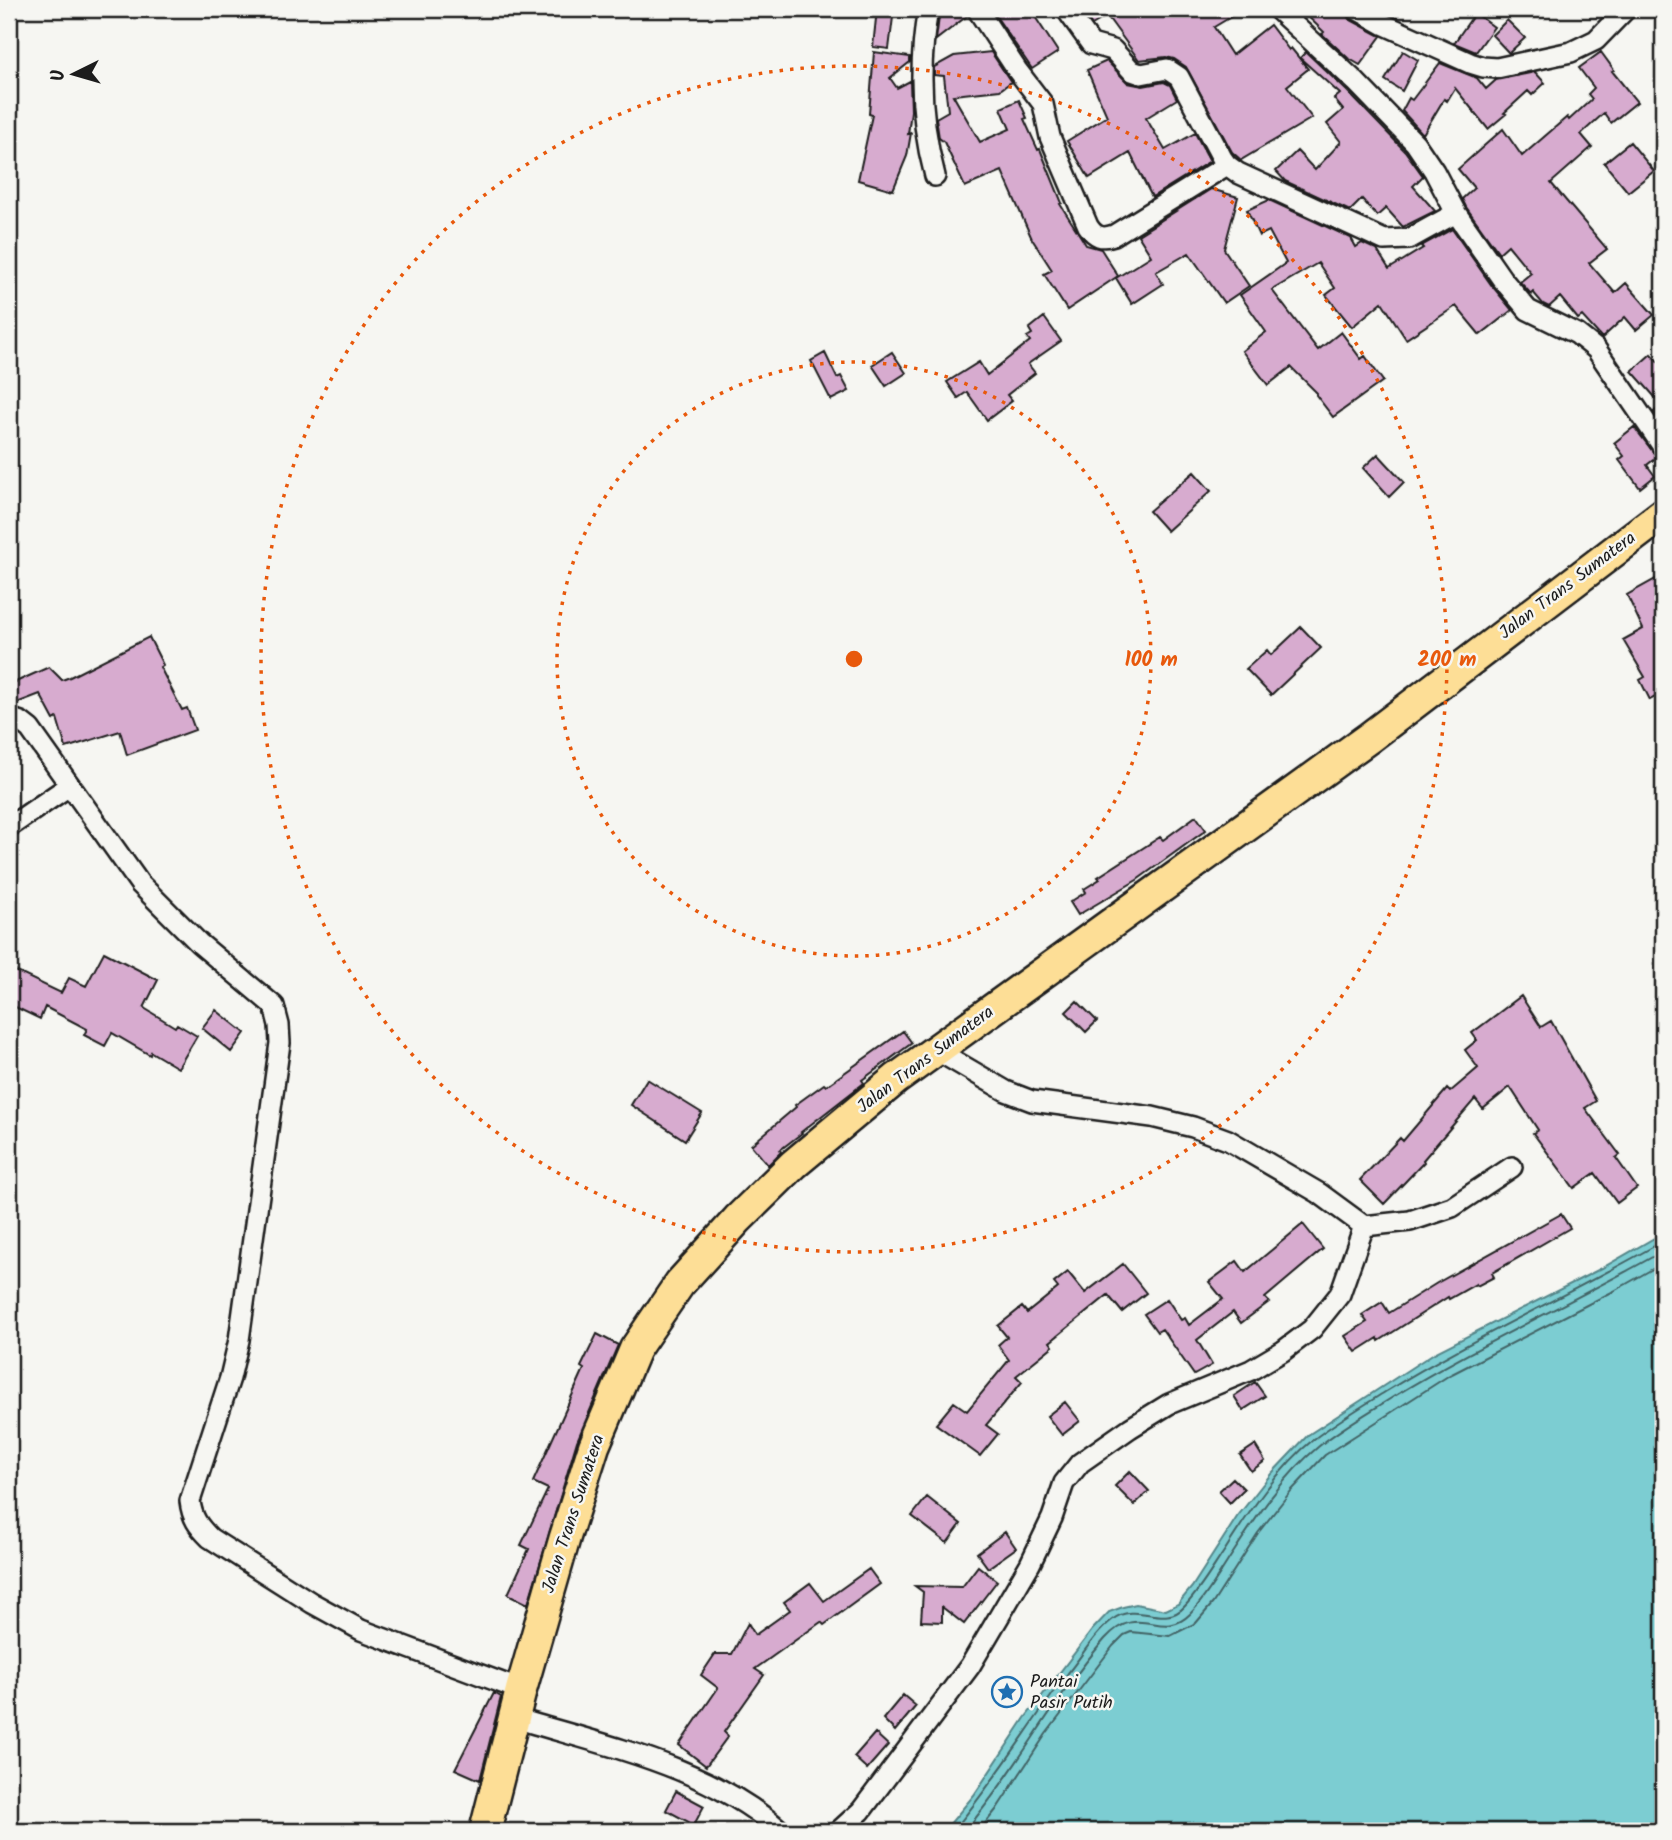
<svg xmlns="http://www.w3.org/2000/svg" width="1672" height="1840" font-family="Kalam,sans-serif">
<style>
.water{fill:#7bcdd2;stroke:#558689;stroke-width:2}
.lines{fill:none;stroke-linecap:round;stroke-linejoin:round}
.shore{stroke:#426365;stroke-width:2}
.building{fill:#d7abcf;stroke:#1c1c1c;stroke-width:2}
.minor-casing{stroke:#1c1c1c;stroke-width:24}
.highway-casing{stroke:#1c1c1c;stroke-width:35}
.minor{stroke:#f6f6f2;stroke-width:19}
.highway{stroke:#fdde96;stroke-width:30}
.ring{fill:none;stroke:#e8590c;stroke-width:3.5;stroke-dasharray:3.5 7}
.labels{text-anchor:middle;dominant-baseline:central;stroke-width:5;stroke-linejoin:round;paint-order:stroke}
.street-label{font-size:18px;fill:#1c1c1c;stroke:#f6f6f2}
.poi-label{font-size:18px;fill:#1c1c1c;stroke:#f6f6f2;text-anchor:start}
.centre{fill:#e8590c;stroke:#f6f6f2;stroke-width:3.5}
.ring-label{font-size:21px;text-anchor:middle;font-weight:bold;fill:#e8590c;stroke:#f6f6f2;stroke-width:5;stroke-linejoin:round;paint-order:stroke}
</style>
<rect width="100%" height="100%" fill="#f6f6f2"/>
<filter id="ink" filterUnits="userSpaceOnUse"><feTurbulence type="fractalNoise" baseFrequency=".0143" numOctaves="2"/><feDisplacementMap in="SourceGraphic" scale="14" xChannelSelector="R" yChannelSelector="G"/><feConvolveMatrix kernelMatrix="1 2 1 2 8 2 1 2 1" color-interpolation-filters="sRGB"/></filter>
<g filter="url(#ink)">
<path class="water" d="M1663 1233V1831H944L974 1795 1025 1718 1093 1629 1109 1612 1123 1607 1136 1604 1166 1610 1178 1604 1192 1587 1237 1517 1271 1474 1308 1435 1434 1353 1602 1268Z"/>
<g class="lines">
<path class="shore" d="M953 1831C995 1781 1029 1725 1068 1673 1082 1656 1094 1634 1112 1620 1137 1600 1164 1630 1185 1606 1201 1589 1212 1569 1225 1550 1249 1512 1279 1467 1314 1439 1336 1422 1361 1407 1385 1392 1475 1336 1572 1294 1663 1241
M965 1831C1016 1771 1053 1699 1105 1639 1140 1600 1161 1643 1190 1614 1207 1597 1219 1574 1233 1553 1257 1516 1284 1475 1318 1447 1341 1428 1368 1413 1393 1397 1481 1343 1574 1302 1663 1251
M979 1831 996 1810 1046 1734 1113 1646 1124 1635 1131 1632 1170 1636 1196 1623 1213 1603 1258 1533 1291 1491 1325 1455 1448 1376 1614 1291 1663 1263"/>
</g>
<path class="building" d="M877 9H894L889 49 873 47Z
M940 9H965L967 16 936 40Z
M991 9H1030L1058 52 1032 69Z
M1081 9H1244L1214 27 1232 55 1270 25 1289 50 1291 48 1308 69 1287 86 1312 118 1241 160 1232 152 1186 67 1174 59 1166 57 1139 60 1107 16 1092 25Z
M1300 9H1344L1349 19 1381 36 1360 65 1348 58 1322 34 1324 32Z
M1475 13 1494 27 1476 52 1454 43Z
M1507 20 1525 38 1509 53 1492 35Z
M1403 51 1418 60 1402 91 1385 80Z
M874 52 910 57V62L890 78 897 88 910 81 911 111 908 134 911 133 907 156 893 190 858 180 872 115 869 114Z
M991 52 1011 82 1000 90 953 95 980 142 1010 129 1001 108 1019 100 1027 118 1024 119 1038 150 1040 149 1062 203 1060 204 1086 245 1101 249 1118 276 1067 310 1044 274 1052 270 1032 239 1002 171 965 187 944 142 939 138 936 118 948 111 944 76 934 75V67L954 56Z
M1306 52 1347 91 1405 151 1423 176 1413 186 1435 211 1403 227 1386 208 1377 216 1362 199 1350 211 1285 181 1276 171 1297 151 1315 170 1341 142 1327 124 1343 110 1334 99 1340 94 1300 58Z
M1601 52 1614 70 1612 71 1637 102 1611 123 1604 113 1581 134 1592 147 1551 183 1607 249 1589 263 1615 293 1626 283 1654 315 1636 330 1625 317 1602 338 1582 316 1578 319 1560 297 1549 307 1543 304 1533 292 1531 294 1520 282 1531 273 1508 245 1499 253 1466 207 1462 199 1474 188 1458 169 1503 129 1522 156 1567 117 1569 120 1592 99 1588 94 1594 88 1579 68Z
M1107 61 1128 83 1143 86 1164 82 1170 85 1177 99 1146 118 1165 150 1195 133 1210 161 1152 197 1130 153 1089 178 1067 141 1107 116 1087 70Z
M1440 63 1477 78 1486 89 1496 80 1535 72 1545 83 1532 95 1528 91 1504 113 1506 114 1488 129 1455 88 1447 101 1444 99 1423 134 1402 111 1409 98 1412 100Z
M1630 142 1654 171 1628 192 1604 163Z
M1211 189 1238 197 1224 249 1249 286 1224 303 1189 253 1156 272 1163 284 1132 304 1116 278 1151 256 1138 235Z
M1269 200 1351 238 1356 247 1362 243 1377 250 1389 269 1423 248 1421 246 1452 229 1492 286 1512 310 1480 335 1456 306 1406 339 1382 302 1352 327 1326 295 1335 288 1318 263 1272 290 1318 350 1341 332 1361 359 1365 356 1383 381 1333 417 1316 395 1317 393 1291 367 1268 385 1242 351 1266 332 1240 295 1286 263 1269 231 1259 236 1247 210Z
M1044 317 1061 341 1028 364 1035 373 1007 395 1012 401 987 420 967 392 958 398 947 382 979 362 987 375 1030 341 1027 337 1032 334 1029 329Z
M892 352 906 373 886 386 872 365Z
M825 353 837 378 841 376 849 391 831 400 811 361Z
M1651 354 1663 367V426L1654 412 1662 405 1632 371Z
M1634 427 1657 457 1647 465 1655 476 1640 488 1619 460 1624 456 1614 443Z
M1378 454 1404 482 1389 497 1363 468Z
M1194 472 1211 491 1167 531 1149 511Z
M1663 575V693L1650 700 1640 680 1645 677 1623 640 1643 629 1627 595Z
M1301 627 1321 648 1271 695 1246 669 1267 650 1271 655Z
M149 637 163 665 160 667 182 710 187 708 195 730 127 755 120 731 66 748 57 718 54 720 40 694 9 706V685L49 667 62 680 70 677Z
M1196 816 1206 830 1137 880 1078 915 1070 902 1086 892 1084 889 1100 879 1098 877 1160 837 1163 840Z
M104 952 158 980 144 1008 175 1027 177 1024 197 1036 178 1068 151 1052 150 1055 112 1033 105 1046 84 1035 87 1029 45 1007 40 1019 9 1004V968L61 993 69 978 86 986Z
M1521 996 1541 1027 1551 1021 1596 1101 1585 1108 1620 1155 1616 1158 1637 1188 1617 1203 1595 1173 1574 1188 1533 1133 1538 1130 1510 1087 1483 1109 1475 1099 1423 1160 1424 1162 1384 1204 1360 1180 1400 1138 1403 1141 1447 1089 1450 1092 1478 1068 1465 1050 1477 1040 1472 1033Z
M1077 1001 1097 1021 1086 1032 1066 1012Z
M216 1010 245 1033 231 1052 202 1028Z
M903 1031 912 1043 862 1080 864 1083 801 1132 802 1133 780 1150 781 1152 768 1165 751 1145 796 1107 795 1105 824 1084 826 1086Z
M647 1079 702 1113 685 1140 631 1105Z
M1561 1214 1570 1228 1492 1273 1494 1277 1477 1286 1476 1284 1449 1299 1448 1297 1379 1341 1378 1338 1356 1352 1345 1336 1367 1322 1362 1315 1382 1302 1389 1313 1437 1283Z
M1303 1224 1323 1249 1265 1298 1269 1302 1241 1323 1233 1312 1197 1340 1212 1365 1194 1375 1162 1329 1157 1332 1144 1314 1167 1299 1181 1320 1185 1318 1189 1325 1223 1299 1209 1282 1237 1261 1245 1272Z
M1123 1264 1146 1293 1122 1312 1108 1295 1050 1342 1053 1346 1016 1376 1022 1382 986 1425 998 1434 980 1456 936 1424 954 1402 967 1411 1009 1360 998 1345 1007 1337 998 1326 1022 1307 1027 1313 1058 1288 1054 1283 1068 1272 1085 1293Z
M597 1334 618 1345 577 1441 528 1604 508 1594 529 1549 521 1545 548 1489 533 1482 584 1369 581 1367Z
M1255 1382 1265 1396 1243 1410 1234 1396Z
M1065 1402 1080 1421 1062 1435 1047 1416Z
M1255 1445 1265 1461 1251 1471 1240 1455Z
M1130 1471 1149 1491 1134 1505 1115 1486Z
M1233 1478 1244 1489 1230 1503 1219 1491Z
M927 1497 961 1524 947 1543 912 1516Z
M1005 1532 1016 1548 988 1568 977 1553Z
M978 1566 997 1581 964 1624 942 1607V1622L921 1621 923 1592 915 1586 962 1587Z
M869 1569 880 1584 824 1625 821 1622 755 1669 764 1675 724 1732 728 1736 706 1766 679 1745 718 1688 701 1675 715 1654H732L748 1623 755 1635 790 1610 784 1602 810 1583 824 1601Z
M494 1693 501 1697 480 1780 455 1769Z
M903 1695 916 1706 895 1731 883 1719Z
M875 1733 888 1745 867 1769 854 1757Z
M676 1791 704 1806 694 1825 666 1810Z"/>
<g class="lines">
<g class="minor-casing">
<path id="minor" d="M928 9C918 66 920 120 935 176
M977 9 1017 70 1043 104 1050 137 1088 226C1095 237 1102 239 1114 235L1227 165
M1066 9 1091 44 1113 50 1132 71 1141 74 1167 69 1179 77 1222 158 1227 165 1238 173 1384 240 1409 239 1456 213
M1277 9 1356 82 1415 143 1434 171 1456 213 1502 279 1528 310 1577 334 1596 349 1663 447
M1356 9 1383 24 1470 63 1483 67 1497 68 1571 52 1596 40 1626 9
M9 718 21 722 30 729 140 884 199 943 274 1006 279 1025 280 1043 239 1340 230 1378 190 1501C192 1518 198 1526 210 1538L312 1603 361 1630 521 1690
M9 827 69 786
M936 1050 1006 1091 1032 1101 1152 1117 1193 1127 1228 1140 1319 1193 1364 1226 1410 1221 1452 1207 1512 1167
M515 1718C606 1746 708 1766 781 1831
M839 1831 861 1811 970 1666 1030 1564 1052 1518 1064 1483 1080 1463 1130 1428 1169 1404 1251 1370 1283 1351 1312 1329 1340 1294 1364 1226"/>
</g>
<g class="highway-casing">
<path id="highway" d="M485 1831 521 1690 565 1537 594 1446 635 1349 680 1283 738 1219 794 1164 896 1079 1370 737 1663 514"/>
</g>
<use href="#minor" class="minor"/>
<use href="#highway" class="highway"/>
</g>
</g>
<g class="ring">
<circle cx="854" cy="659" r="297"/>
<circle cx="854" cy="659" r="593"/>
</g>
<defs>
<g id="sight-ring" transform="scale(1.575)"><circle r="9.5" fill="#f6f6f2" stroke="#1f6fb2" stroke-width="1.5"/><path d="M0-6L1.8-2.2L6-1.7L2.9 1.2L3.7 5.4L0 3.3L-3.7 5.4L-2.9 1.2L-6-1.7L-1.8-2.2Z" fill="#1f6fb2"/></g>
</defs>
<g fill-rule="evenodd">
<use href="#sight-ring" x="1007" y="1692"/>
</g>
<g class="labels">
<g class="street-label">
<text transform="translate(1568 586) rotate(-37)">Jalan Trans Sumatera</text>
<text transform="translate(926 1060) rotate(-37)">Jalan Trans Sumatera</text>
<text transform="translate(574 1514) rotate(-72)">Jalan Trans Sumatera</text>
</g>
<g class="poi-label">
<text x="1030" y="1682">Pantai<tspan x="1030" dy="21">Pasir Putih</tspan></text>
</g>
</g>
<circle cx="854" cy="659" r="10" class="centre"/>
<g class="ring-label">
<text x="1151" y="666">100 m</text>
<text x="1447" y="666">200 m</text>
</g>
<rect width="1672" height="1840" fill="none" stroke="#f6f6f2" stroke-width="35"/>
<rect x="18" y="18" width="1637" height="1805" fill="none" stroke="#1c1c1c" stroke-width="2.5" filter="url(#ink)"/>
<g transform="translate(74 74) rotate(265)" stroke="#f6f6f2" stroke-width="5" paint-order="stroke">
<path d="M0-5L12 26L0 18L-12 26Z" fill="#1c1c1c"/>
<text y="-10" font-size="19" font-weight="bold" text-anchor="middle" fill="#1c1c1c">U</text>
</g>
</svg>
